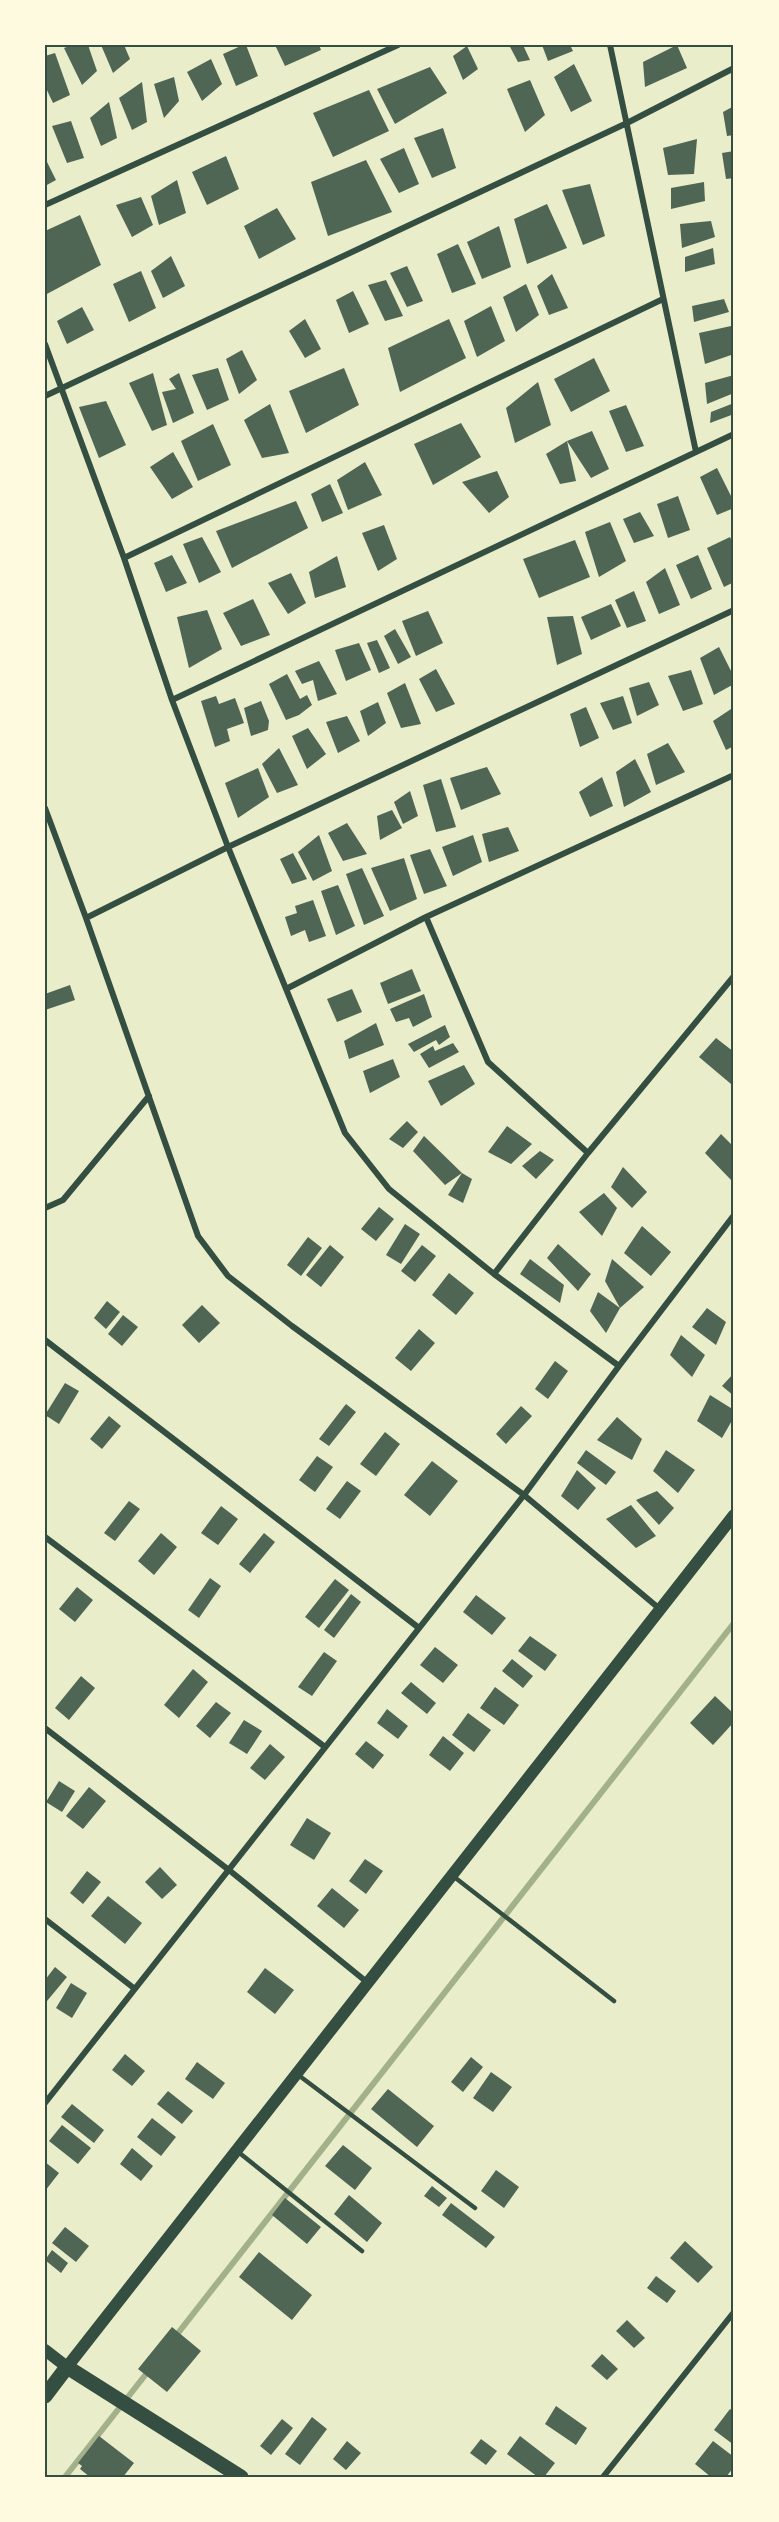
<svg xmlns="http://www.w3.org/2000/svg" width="779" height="2522" font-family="Helvetica,sans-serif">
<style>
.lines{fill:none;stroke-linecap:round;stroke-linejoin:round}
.stream{stroke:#a3b18a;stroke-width:6}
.building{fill:#4f6655}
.service{stroke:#344e41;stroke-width:4.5}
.minor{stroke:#344e41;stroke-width:6}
.secondary{stroke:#344e41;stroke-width:12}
.primary{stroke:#344e41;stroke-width:15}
.neatline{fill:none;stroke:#344e41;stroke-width:2}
</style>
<rect width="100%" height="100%" fill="#e9edc9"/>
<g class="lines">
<path class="stream" d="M175 2337 734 1623
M65 2477 150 2369"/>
</g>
<path class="building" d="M72 45H88L97 71 82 85 64 48Z
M101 45H124L130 59 113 73Z
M243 45H246L258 76 236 86 223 54Z
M275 45H319L321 50 285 66Z
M509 45H523L530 60 518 62Z
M542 45H570L573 51 548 61Z
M677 45 687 68 645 87 643 62Z
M467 46 478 69 463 80 453 56Z
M55 53 70 95 53 103 45 86V56Z
M211 59 222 84 202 101 187 72Z
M574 64 592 101 571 112 554 77Z
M430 67 447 93 395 124 377 89Z
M174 77 179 101 164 118 154 84Z
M530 80 545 115 525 132 507 89Z
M142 82 147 122 132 130 119 98Z
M369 90 389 131 333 157 313 113Z
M109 102 117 138 101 146 90 118Z
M734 106V135L727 136 723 112Z
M71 121 84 158 67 163 52 126Z
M443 128 456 168 432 178 414 138Z
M697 139 694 174 668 175 663 148Z
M404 148 419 184 399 193 380 159Z
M734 151V178L726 179 722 153Z
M226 156 239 189 207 205 192 172Z
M45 158 56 180 45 186Z
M366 160 392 212 328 236 311 182Z
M177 180 186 213 159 225 151 196Z
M704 182 705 201 671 209V188Z
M590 184 605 236 583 245 562 190Z
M141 197 153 225 132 237 116 205Z
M547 204 567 248 527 264 514 219Z
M277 208 296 239 259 259 244 226Z
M80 215 101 265 45 295V231Z
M711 221 715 237 682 248 680 224Z
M499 226 511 267 482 279 467 242Z
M458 244 476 284 452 293 437 254Z
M713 248 715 264 685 272V257Z
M171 256 185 286 163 298 151 271Z
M407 266 423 301 407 307 390 273Z
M141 271 156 308 129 322 113 284Z
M552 274 568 308 549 315 537 286Z
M386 280 403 316 385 321 368 285Z
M526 284 539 315 516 332 503 297Z
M353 291 369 324 349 333 336 300Z
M724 299 729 312 694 322 692 306Z
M491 306 505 341 477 357 464 321Z
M82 307 94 330 67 344 57 321Z
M305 319 321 349 305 358 289 331Z
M449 319 466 358 400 392 388 348Z
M731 326 734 354 705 364 699 333Z
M242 350 257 380 239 394 226 359Z
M594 358 610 391 571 412 554 379Z
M218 368 229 400 207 410 192 375Z
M344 368 359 405 306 433 289 391Z
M153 373 167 425 152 431 129 383Z
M179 373 194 413 173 423 162 392 176 389 169 379Z
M734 375V393L707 404 705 383Z
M538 382 551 425 515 443 506 408Z
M106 401 126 445 99 458 79 407Z
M734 403V414L710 423 711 412Z
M270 404 289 453 262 458 244 420Z
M626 405 644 446 626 452 609 411Z
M461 423 481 457 433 485 414 444Z
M213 424 231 465 198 481 181 441Z
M592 431 609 469 591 478 567 441Z
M567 441 576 481 560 484 546 454Z
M173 452 193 487 172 499 150 467Z
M365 462 382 495 348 510 337 480Z
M717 468 734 502V508L717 515 700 477Z
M497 471 509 497 489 513 462 482Z
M330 484 343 513 322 522 311 494Z
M678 496 690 530 668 538 657 504Z
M296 501 308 528 232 568 216 531Z
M640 512 654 536 634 543 623 519Z
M610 522 626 561 599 577 585 532Z
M384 525 397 559 378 571 362 533Z
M202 537 221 572 199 583 183 544Z
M730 537 734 546V582L724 587 707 548Z
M575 540 590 577 539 598 523 559Z
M172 555 187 583 166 592 154 563Z
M698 555 712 589 691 599 676 565Z
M337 556 346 587 315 598 309 572Z
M665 568 680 605 659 614 646 582Z
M291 573 306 603 288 614 268 583Z
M634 591 646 621 627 628 615 600Z
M253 599 270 635 241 646 223 613Z
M611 604 621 626 591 640 581 617Z
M207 610 222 649 189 668 177 617Z
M428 611 443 643 416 656 402 621Z
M573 616 582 654 557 665 547 617Z
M395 629 411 657 398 664 384 636Z
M377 640 390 668 379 673 367 643Z
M359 643 371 670 346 681 335 650Z
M719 647 734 677V684L714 695 700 658Z
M319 661 337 694 318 701 313 680 302 684 295 671Z
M436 669 455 704 436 712 419 679Z
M691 670 703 704 683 711 668 676Z
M287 674 300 699 307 695 312 705 299 715 286 720 269 684Z
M649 682 659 705 637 716 629 688Z
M405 683 421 724 401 728 387 693Z
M216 696 219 704 235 698 244 723 227 729 230 741 215 747 201 701Z
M623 696 632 723 613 730 600 703Z
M261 701 269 721 268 730 251 736 244 708Z
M378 702 386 723 368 736 360 711Z
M586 707 599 738 580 747 570 714Z
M731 709 734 716V746L726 750 713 721Z
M347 716 360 741 338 753 326 722Z
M308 728 326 754 307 769 292 736Z
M668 743 685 772 656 785 647 754Z
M279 748 298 785 277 793 262 764Z
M635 759 651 792 624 807 616 772Z
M487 767 501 794 461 810 450 778Z
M258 768 269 797 238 818 225 783Z
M602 777 613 806 590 817 579 792Z
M441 779 456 827 436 832 423 785Z
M410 791 418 816 403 824 394 802Z
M392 810 402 828 380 840 377 816Z
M347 823 367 854 343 861 328 833Z
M508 827 519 851 489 862 482 834Z
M319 835 332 871 313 881 298 852Z
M473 835 482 862 453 876 442 847Z
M430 849 447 886 424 894 410 855Z
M293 853 307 879 292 884 280 859Z
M404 858 417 899 390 911 371 868Z
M362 868 384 916 364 925 346 874Z
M338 885 355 926 336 935 321 891Z
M313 900 326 936 309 942 305 930 291 936 285 917 297 913 295 906Z
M412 969 421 991 388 1004 380 983Z
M70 985 75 1000 45 1010V994Z
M352 989 362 1012 337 1022 327 999Z
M424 994 432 1017 413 1027 409 1018 396 1022 390 1009Z
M376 1023 384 1045 349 1059 344 1041Z
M445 1025 450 1037 439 1045 436 1040 414 1052 408 1044Z
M716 1038 734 1052V1078L731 1084 699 1057Z
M453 1043 459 1052 429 1068 420 1054 433 1046 435 1051Z
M393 1059 400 1077 370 1093 363 1071Z
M464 1065 475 1084 441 1106 428 1081Z
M407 1121 418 1132 403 1148 389 1139Z
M507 1126 532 1144 511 1164 488 1152Z
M721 1134 734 1147V1177L732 1181 705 1153Z
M424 1136 462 1173 472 1179 463 1203 448 1195 462 1173 445 1185 413 1151Z
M540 1151 554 1160 536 1179 522 1166Z
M623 1167 647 1192 632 1208 611 1187Z
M604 1193 617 1208 602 1236 579 1212Z
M379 1207 394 1219 376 1241 361 1229Z
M405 1224 420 1234 401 1264 386 1255Z
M642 1226 671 1252 651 1276 624 1253Z
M308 1237 322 1248 301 1276 287 1265Z
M558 1244 591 1274 578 1291 547 1258Z
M330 1245 344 1257 321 1287 306 1275Z
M422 1245 436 1256 415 1282 401 1271Z
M530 1259 564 1285 560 1303 520 1274Z
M612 1259 644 1287 620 1308 606 1333 590 1311 598 1292 620 1308 605 1281Z
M449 1273 474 1293 456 1315 432 1295Z
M107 1301 120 1312 106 1329 94 1318Z
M202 1305 220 1323 199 1343 182 1325Z
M707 1308 726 1322 716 1345 692 1327Z
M123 1315 138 1327 122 1346 108 1334Z
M419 1329 435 1343 411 1371 395 1358Z
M681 1335 705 1355 692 1377 670 1355Z
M555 1361 568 1371 548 1399 535 1389Z
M734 1373V1396L722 1386Z
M65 1383 79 1391 59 1424 45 1415Z
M710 1395 734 1410V1417L722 1438 697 1421Z
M346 1404 356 1412 329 1446 319 1439Z
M521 1406 532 1416 506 1444 496 1434Z
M109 1416 121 1426 102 1449 90 1439Z
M617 1417 642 1439 632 1460 597 1440Z
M385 1432 400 1444 376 1476 360 1464Z
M586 1450 616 1472 606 1485 577 1463Z
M666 1450 695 1470 678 1493 653 1471Z
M317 1456 333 1467 315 1492 299 1480Z
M432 1461 458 1481 430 1516 404 1495Z
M577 1470 596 1488 578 1510 561 1496Z
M347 1481 361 1491 340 1519 326 1509Z
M657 1491 674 1508 659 1525 636 1500Z
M129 1501 140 1509 115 1541 104 1533Z
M631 1505 656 1536 636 1548 606 1519Z
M221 1506 238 1519 218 1545 201 1533Z
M161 1533 177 1547 154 1575 138 1561Z
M264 1533 275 1542 250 1573 239 1564Z
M210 1578 221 1586 199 1618 188 1610Z
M335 1579 349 1590 319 1628 305 1617Z
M77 1587 93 1600 75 1622 59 1609Z
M351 1594 361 1602 334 1638 324 1630Z
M476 1595 506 1618 492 1635 463 1612Z
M530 1636 557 1655 545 1671 518 1651Z
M435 1647 458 1665 443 1683 420 1665Z
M324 1652 337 1661 312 1696 298 1687Z
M512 1659 533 1676 523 1688 502 1671Z
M193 1669 208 1682 179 1718 164 1705Z
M81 1676 95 1688 69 1720 55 1708Z
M411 1682 436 1703 427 1714 401 1693Z
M495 1687 519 1705 504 1725 480 1708Z
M715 1696 734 1714V1722L713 1745 690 1723Z
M216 1702 231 1713 210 1738 196 1726Z
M387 1709 408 1726 398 1739 377 1723Z
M468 1713 491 1730 474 1752 452 1735Z
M244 1720 262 1731 247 1754 229 1743Z
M443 1736 464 1753 450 1771 429 1755Z
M366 1741 384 1755 373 1769 355 1754Z
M270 1744 285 1757 265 1780 250 1768Z
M59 1781 75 1791 62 1812 46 1802Z
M89 1787 106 1801 83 1829 66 1816Z
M307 1818 331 1833 314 1860 290 1845Z
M365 1859 383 1871 366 1894 349 1881Z
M160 1867 177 1885 162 1899 145 1882Z
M87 1871 101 1882 83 1904 70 1893Z
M332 1888 359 1910 344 1928 317 1906Z
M108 1896 142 1923 125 1944 91 1916Z
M55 1967 67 1977 47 2001 45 1999V1980Z
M265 1968 294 1990 275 2014 247 1992Z
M71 1983 87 1993 72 2018 56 2008Z
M125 2054 145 2071 132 2086 112 2070Z
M471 2057 483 2067 463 2092 451 2082Z
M197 2062 225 2083 213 2099 185 2079Z
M491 2072 512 2087 493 2112 473 2098Z
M388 2089 434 2126 417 2147 371 2109Z
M168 2091 193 2111 182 2124 157 2104Z
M72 2104 104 2130 94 2143 61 2117Z
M152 2118 176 2137 161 2156 137 2137Z
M62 2125 91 2148 78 2164 49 2141Z
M343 2145 372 2168 355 2190 325 2166Z
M132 2148 153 2166 141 2181 120 2164Z
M45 2162 59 2173 45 2191Z
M496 2170 519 2187 504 2208 481 2191Z
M432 2186 447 2198 439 2207 424 2196Z
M349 2195 382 2223 367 2242 334 2214Z
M285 2198 321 2227 307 2244 272 2215Z
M451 2203 495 2237 486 2248 442 2215Z
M65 2227 89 2246 76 2262 52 2243Z
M685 2241 713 2267 698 2283 670 2258Z
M52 2250 68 2263 61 2273 45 2260Z
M259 2252 312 2295 292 2320 239 2277Z
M656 2276 676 2291 667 2303 647 2288Z
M627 2320 645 2338 634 2348 616 2331Z
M172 2327 201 2351 167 2392 138 2369Z
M602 2354 618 2369 607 2380 591 2366Z
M556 2406 587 2428 576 2445 545 2424Z
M730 2409 734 2412V2445L714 2430Z
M312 2417 327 2429 300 2465 285 2454Z
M282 2419 293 2428 271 2455 260 2446Z
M99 2436 134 2463 123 2477H90L80 2469 82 2466 78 2463Z
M520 2436 555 2463 544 2477H538L507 2454Z
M481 2439 497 2451 486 2465 470 2453Z
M347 2441 361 2453 346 2470 333 2459Z
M713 2441 734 2457V2467L726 2477H711L695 2464Z"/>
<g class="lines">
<path class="service" d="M453 1876 614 2001
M297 2074 475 2208
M237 2151 362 2251"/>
<path class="minor" d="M610 45 696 452
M45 205 398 45
M45 344 124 558 172 700 228 847 345 1133 389 1189 494 1274 619 1366
M45 396 627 123 734 68
M124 558 663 299
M172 700 734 434
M45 808 86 918 198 1236 228 1276 292 1326 524 1495 661 1610
M426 917 488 1062 588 1153
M86 918 228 847 734 610
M286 989 426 917 734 775
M45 1208 63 1200 149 1096
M494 1274 588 1153 734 976
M45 1340 419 1628
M45 1537 325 1747
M45 1728 229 1870 368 1983
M45 1919 135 1989
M45 2103 524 1495 619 1366 734 1215
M603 2477 734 2312"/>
<path class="secondary" d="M45 2350 67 2367 734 1515"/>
<path class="primary" d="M45 2396 67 2367 241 2477"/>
</g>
<rect width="779" height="2522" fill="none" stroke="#fefae0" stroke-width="93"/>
<rect x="46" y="46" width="686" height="2430" class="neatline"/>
</svg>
